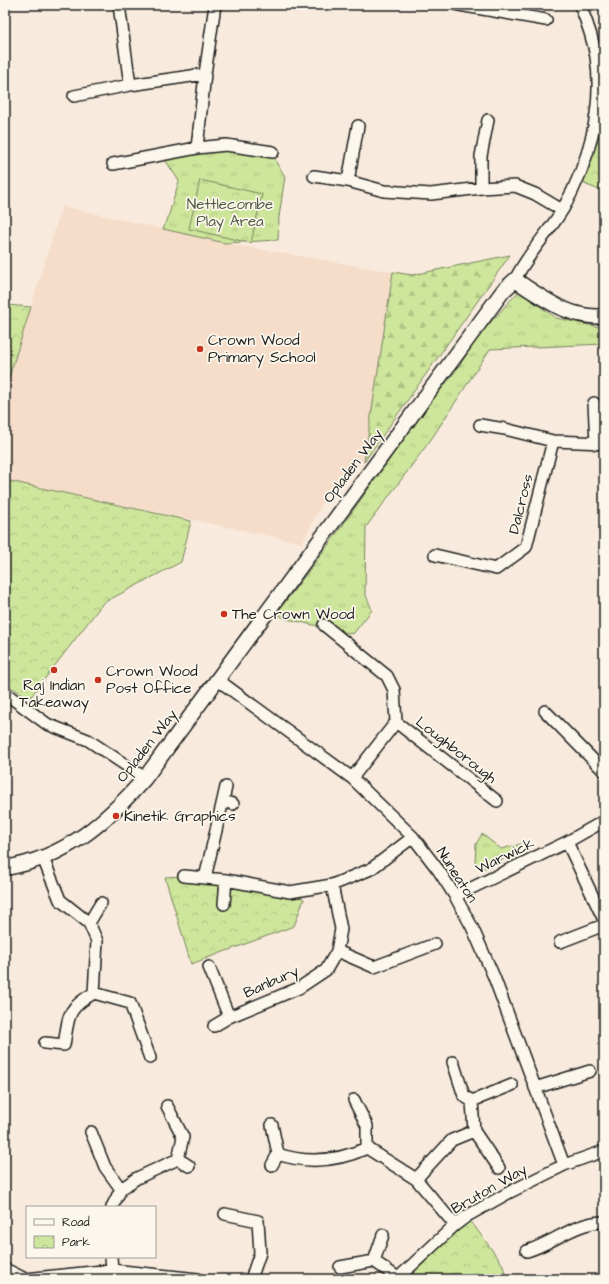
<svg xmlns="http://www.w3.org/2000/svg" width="609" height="1284" font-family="'Architects Daughter',sans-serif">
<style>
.built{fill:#f5ddca}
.grass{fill:url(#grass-tufts);stroke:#75815c}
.forest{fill:url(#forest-firs);stroke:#75815c}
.park{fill:url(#park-crowns);stroke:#75815c}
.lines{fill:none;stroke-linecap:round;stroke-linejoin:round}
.minor-casing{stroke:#1c1c1c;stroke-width:14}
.tertiary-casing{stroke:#1c1c1c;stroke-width:17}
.minor{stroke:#fbf7ec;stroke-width:11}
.tertiary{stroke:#fbf7ec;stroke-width:14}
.poi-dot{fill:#c8321e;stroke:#fbf7ec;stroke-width:1.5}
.labels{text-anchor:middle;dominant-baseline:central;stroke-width:3.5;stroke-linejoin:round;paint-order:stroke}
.park-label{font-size:15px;fill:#515942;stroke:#fbf7ec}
.poi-label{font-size:15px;fill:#1c1c1c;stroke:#fbf7ec;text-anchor:start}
.street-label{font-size:15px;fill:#1c1c1c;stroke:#fbf7ec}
</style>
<defs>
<pattern id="grass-tufts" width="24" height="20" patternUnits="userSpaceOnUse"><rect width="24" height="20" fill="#cee69b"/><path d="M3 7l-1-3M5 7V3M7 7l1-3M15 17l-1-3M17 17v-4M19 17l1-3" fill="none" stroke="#b0c585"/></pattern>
<pattern id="forest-firs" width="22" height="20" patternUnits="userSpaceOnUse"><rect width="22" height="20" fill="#cee69b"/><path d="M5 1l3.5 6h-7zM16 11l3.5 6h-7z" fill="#b0c585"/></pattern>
<pattern id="park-crowns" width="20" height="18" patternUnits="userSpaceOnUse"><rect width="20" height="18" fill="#cee69b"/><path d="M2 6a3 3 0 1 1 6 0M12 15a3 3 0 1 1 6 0" fill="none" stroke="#b0c585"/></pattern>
</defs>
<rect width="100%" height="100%" fill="#f8ebdd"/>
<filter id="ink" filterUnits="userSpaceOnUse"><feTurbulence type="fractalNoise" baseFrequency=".025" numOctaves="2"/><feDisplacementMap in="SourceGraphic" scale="8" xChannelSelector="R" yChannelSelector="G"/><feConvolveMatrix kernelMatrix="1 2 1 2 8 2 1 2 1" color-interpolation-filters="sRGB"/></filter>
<g filter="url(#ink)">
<path class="built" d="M62 206 225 243 393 272 364 462 330 489 302 543 5 480V390Z"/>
<path class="grass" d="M197 148 273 152 277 164 285 176 279 217 278 240 225 243 163 229 167 221 179 181 162 155Z
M519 291 556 318 604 328V344L490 349 432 438 366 527 365 593 372 610 353 634 287 619 276 614 329 544 427 407 458 368 479 335Z
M482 834 501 849 521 844 528 847 485 868 475 863 476 844Z"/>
<path class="forest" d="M510 255 364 462 393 272 412 275Z"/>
<path class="park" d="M604 41V192L577 181 598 84 593 44Z
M200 180 262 194 251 243 189 229Z
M5 305 31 307 5 390Z
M5 480 191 521 181 562 103 603 30 698 5 684Z
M184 876 290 892 304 899 294 926 191 964 165 877Z
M467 1216 503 1265 506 1279H397Z"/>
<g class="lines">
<g class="minor-casing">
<path id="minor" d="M119 5 130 85
M459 5 546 20
M74 96 130 85 205 74
M197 148 205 74 215 5
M113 164 197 148 226 145 273 152
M314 176 348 181 384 191 431 194 481 188 515 186 535 194 562 210
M348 181 358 126
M481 188V156L488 120
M515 280C527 254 548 234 563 209 588 165 604 109 596 57 593 39 587 22 580 5
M594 403 596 444
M480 425 505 429 553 441
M435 555 496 569 526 547 553 441 604 443
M324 625 387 676 394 690 396 722
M218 680 352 778 413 837 439 871 455 896 472 927 494 977 564 1165
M5 693 47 724 88 740 145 778
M545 711 604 771
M352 778 396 722 497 801
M223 801 233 804
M567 842 604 920
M43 858 60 900 89 923 97 941 94 993 130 1003 150 1058
M184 876 226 880 290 892 332 885 371 869 413 837
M205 878 226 787
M455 896 567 842 604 821
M224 904 226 880
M89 923 101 903
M560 942 604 925
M337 951 374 967 435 944
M209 967 229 1017
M214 1026 229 1017 299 988 326 970 337 951 341 929 332 885
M45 1043 64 1045C69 1016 66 1009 94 993
M535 1088 590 1071
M354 1100 367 1126V1148
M472 1101 512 1085
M167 1106 183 1137 178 1159
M272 1125 278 1154
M474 1131 499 1168
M91 1132 105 1167 121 1189
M367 1148 416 1179 455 1225
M272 1165 278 1154C307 1164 338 1161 367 1148
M416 1179 452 1140 474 1131 472 1101 464 1096 453 1062
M112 1207 121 1189 137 1178 178 1159 189 1166
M225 1214 258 1221 260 1253 251 1279
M527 1251C554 1243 575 1222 604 1222
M111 1257 112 1270
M374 1261 383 1235
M340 1267 374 1261 398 1278
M5 1269 25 1279 112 1270 198 1279
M397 1279 455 1225 467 1216 510 1192 564 1165 604 1151"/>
</g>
<g class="tertiary-casing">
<path id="tertiary" d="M5 868C66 858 106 822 145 778L503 291 515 280C542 297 570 320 604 316"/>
</g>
<use href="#minor" class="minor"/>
<use href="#tertiary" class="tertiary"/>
</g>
</g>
<g class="poi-dot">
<circle cx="200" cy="349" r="4"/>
<circle cx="224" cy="614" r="4"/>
<circle cx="54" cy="670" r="4"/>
<circle cx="98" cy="680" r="4"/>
<circle cx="116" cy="816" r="4"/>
</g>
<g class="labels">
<g class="park-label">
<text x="230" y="204">Nettlecombe<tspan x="230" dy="17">Play Area</tspan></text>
</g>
<g class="poi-label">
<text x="208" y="340">Crown Wood<tspan x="208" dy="17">Primary School</tspan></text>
<text x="232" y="614">The Crown Wood</text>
<text x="106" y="671">Crown Wood<tspan x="106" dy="17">Post Office</tspan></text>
<text x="54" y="685" text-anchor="middle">Raj Indian<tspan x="54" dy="17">Takeaway</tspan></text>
<text x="124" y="816">Kinetik Graphics</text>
</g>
<g class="street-label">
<text transform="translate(353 466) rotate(-53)">Opladen Way</text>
<text transform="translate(521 504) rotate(-76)">Dalcross</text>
<text transform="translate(147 746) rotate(-52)">Opladen Way</text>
<text transform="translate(456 750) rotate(38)">Loughborough</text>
<text transform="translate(505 856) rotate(-26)">Warwick</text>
<text transform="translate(457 875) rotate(57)">Nuneaton</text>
<text transform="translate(271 982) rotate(-24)">Banbury</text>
<text transform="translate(489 1189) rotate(-30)">Bruton Way</text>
</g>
</g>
<rect width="609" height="1284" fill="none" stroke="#fbf7ec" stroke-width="20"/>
<rect x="10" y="10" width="589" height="1264" fill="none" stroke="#1c1c1c" stroke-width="1.5" filter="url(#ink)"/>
<rect x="26" y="1206" width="130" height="52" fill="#fbf7ec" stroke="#a29f99"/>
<rect x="34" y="1219" width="20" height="6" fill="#fbf7ec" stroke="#a29f99"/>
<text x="62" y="1226" font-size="12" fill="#1c1c1c">Road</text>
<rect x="34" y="1236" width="20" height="12" fill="url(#park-crowns)" stroke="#a29f99"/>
<text x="62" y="1246" font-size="12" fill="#1c1c1c">Park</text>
</svg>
